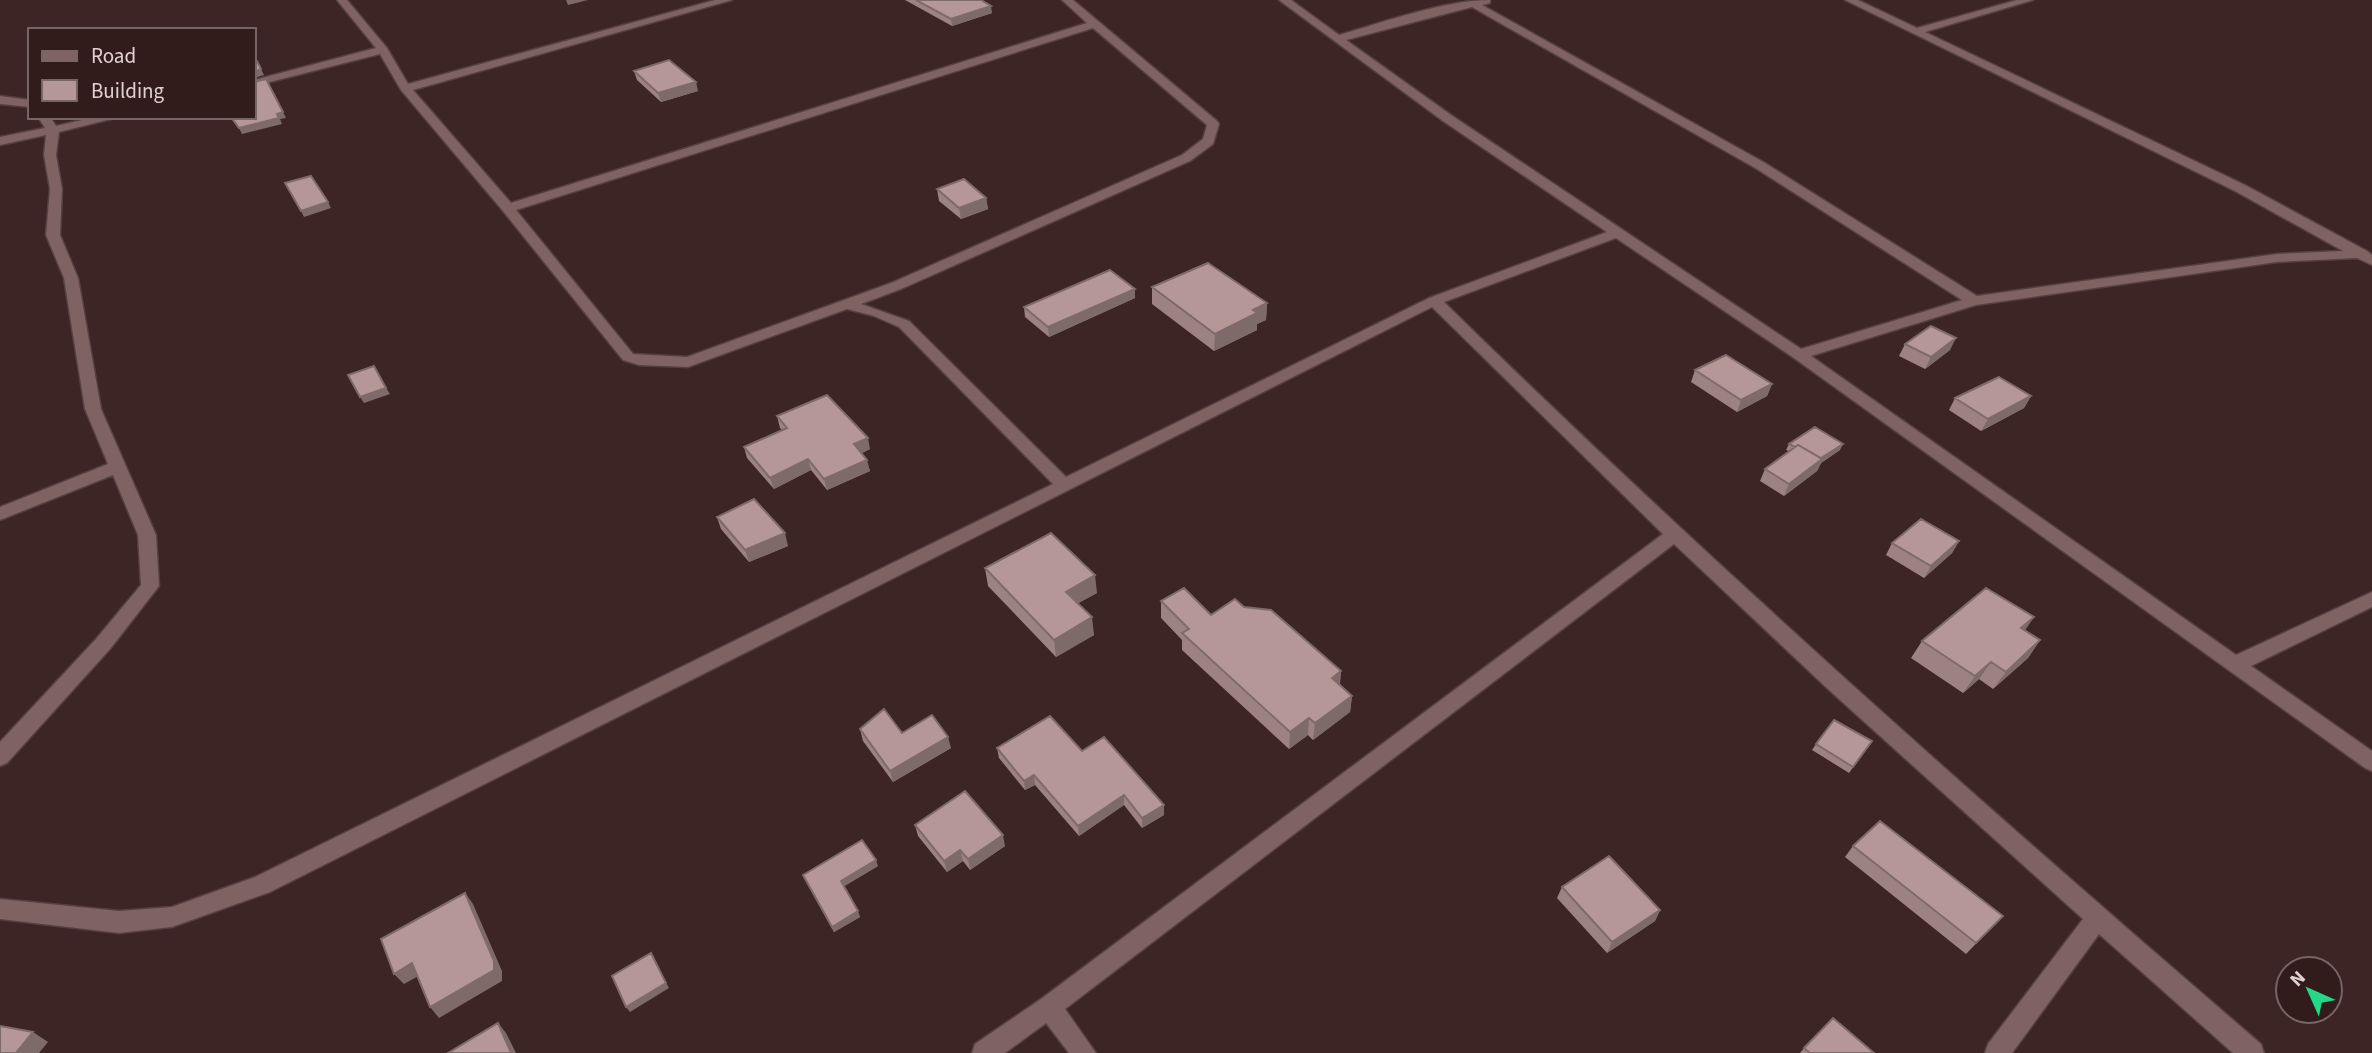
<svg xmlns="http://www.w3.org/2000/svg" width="2372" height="1053" font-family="'Source Sans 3',sans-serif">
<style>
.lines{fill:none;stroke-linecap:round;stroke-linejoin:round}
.street-casing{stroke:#554041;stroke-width:3}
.street{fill:#7f6262;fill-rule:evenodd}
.wall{fill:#9d8282}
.shaded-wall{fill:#7f6a6a}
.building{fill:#b69797;stroke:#7f6a6a;stroke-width:2}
</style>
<rect width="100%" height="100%" fill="#3d2425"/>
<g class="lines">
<g class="street-casing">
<path id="street" d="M337 0H347L387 48 408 84 715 0H732L413 90 511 203 1087 23 1062 0H1073L1217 121 1219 124 1213 144 1190 161 901 289 861 304 909 321 1066 477 1429 298 1607 232 1443 121 1279 0H1291L1339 35C1384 22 1445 0 1490 0V3L1482 5 1765 163 1977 296 2277 254 2343 251 2235 191 1845 0H1858L1917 28 2017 0H2033L1925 32 2245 185 2367 251 2372 255V265L2357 258 2277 262 1976 305 1811 356 2236 655 2372 592V607L2251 666 2372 751V771L2365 768 1794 358 1616 238 1444 302C1707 560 1982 804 2261 1044L2264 1053H2233L2099 934 2012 1053H1985L1988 1044 2083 919 1829 690 1674 544 1065 1009 1096 1053H1069L1046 1023 1005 1053H972L975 1044 1041 999 1663 534 1432 307 270 892 172 927 119 933 0 919V899L119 911 172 907 255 877 1053 484 899 327 874 316 847 309 688 367 639 365 623 360 503 211 401 90 380 54 254 86V80L376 48ZM1472 7 1757 169 1962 300 1801 349 1451 115 1346 40ZM1093 28 1207 125 1203 139 1182 155 891 283 687 357 633 354 516 210Z
M0 96 30 100V107L0 104Z
M38 117H50L56 126 95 117H119L59 132 56 155 62 189 60 235 78 278 101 409 156 535 159 586 110 649 7 763 0 766V742L96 639 141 585 138 535 113 475 0 520V507L108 464 85 409 64 278 46 235 50 189 44 155 46 135 0 145V137L45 128Z"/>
</g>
<use href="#street" class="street"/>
</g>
<path class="wall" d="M905 0H981L992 13 952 26Z
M634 71 698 91 661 102 637 80Z
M937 189 986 198 988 209 961 219 939 201Z
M1152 287 1267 303 1266 320 1257 324V330L1214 351 1152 304Z
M1135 289V298L1049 337 1025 317 1024 307Z
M1905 344 1950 350 1925 369 1899 356Z
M1695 370 1772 384 1767 396 1737 412 1691 382Z
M2031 396 2024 408 1981 431 1949 410 1955 398Z
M777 416 870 449 861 453 870 471 827 490 811 470 774 489 747 458 744 447 782 430 780 428Z
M1789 444 1840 450 1821 463 1817 471 1784 496 1760 481 1765 469 1789 451 1786 450Z
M717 517 788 546 749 562 721 529Z
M1959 541 1952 553 1924 578 1886 555 1892 543Z
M985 568 1097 593 1078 603 1094 635 1056 657 988 586Z
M1161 601 1211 615 1244 607 1341 671 1340 684 1352 696 1350 712 1313 740 1308 735 1289 749 1182 650V640L1161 618Z
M2025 630 2040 640 2028 658 1993 689 1979 679 1963 693 1911 658 1922 641Z
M860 729 902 733 951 748 893 782 863 741Z
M1872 741 1849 773 1812 750 1816 744Z
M997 748 1082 751 1164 805V815L1142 828 1124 805 1079 836 1035 785 1025 790 999 758Z
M915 825 1005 846 970 870 963 861 947 872 918 836Z
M1853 846 2003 916 1966 954 1845 857Z
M878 866 844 886 860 917 834 932 803 875Z
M1562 887 1660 910 1655 921 1607 953 1557 898Z
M1804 1048 1874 1053H1800Z"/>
<path class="shaded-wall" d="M566 0H588L568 5Z
M991 6 992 13 952 26 951 19Z
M261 69 264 75 254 78V72Z
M266 79 286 118 280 119 282 124 242 134 239 128Z
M696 82 698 91 661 102 658 93Z
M986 198 988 209 961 219 959 208Z
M328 202 331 208 304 217 301 211Z
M1135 289V298L1049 337 1048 327Z
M1267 303 1266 320 1257 324V330L1214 351 1215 334 1253 310Z
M1956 338 1950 350 1925 369 1931 357Z
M1772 384 1767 396 1737 412 1741 400Z
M386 388 390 394 364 403 360 397Z
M2031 396 2024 408 1981 431 1988 419Z
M868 438 870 449 857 456 854 444Z
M1843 444 1840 450 1821 463 1817 471 1784 496 1789 484 1817 461Z
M808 459 811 470 774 489 770 478Z
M867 460 870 471 827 490 824 479Z
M785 533 788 546 749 562 745 550Z
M1959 541 1952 553 1924 578 1931 566Z
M1095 575 1097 593 1068 609 1066 592Z
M1092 617 1094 635 1056 657 1054 640Z
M2034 617 2022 635 2021 628Z
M2040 640 2028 658 1993 689 2006 672Z
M1991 662 1979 679 1963 693 1975 676Z
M1341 671 1339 688 1332 678Z
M1352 696 1350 712 1313 740 1315 723Z
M1309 718 1308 735 1289 749 1290 732Z
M948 737 951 748 893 782 890 771Z
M1034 775 1035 785 1025 790 1024 781Z
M1124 795V805L1079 836 1078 826Z
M1164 805V815L1142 828V818Z
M1003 835 1005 846 970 870 968 859Z
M960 850 963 861 947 872 944 861Z
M876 860 878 866 843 887 841 881Z
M465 893 473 904 502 971V981L439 1018 430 1007Z
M1660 910 1655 921 1607 953 1612 942Z
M858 911 860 917 834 932 832 927Z
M651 953 669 988 630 1012 626 1007Z
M412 963 422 974 404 984 394 974Z
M498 1023 506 1033 516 1053H511Z
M33 1032 48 1042 39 1053H16Z"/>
<path class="building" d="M916 0H981L991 6 951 19Z
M669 60 696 82 658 93 634 71Z
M254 61H257L261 69 254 72Z
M266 79 283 112 277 114 279 118 239 128 231 117H254V82Z
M311 176 328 202 301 211 285 183Z
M964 179 986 198 959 208 937 189Z
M1208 263 1267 303 1253 310 1257 313 1215 334 1152 287Z
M1110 270 1135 289 1048 327 1024 307Z
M1931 326 1956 338 1931 357 1905 344Z
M1726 355 1772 384 1741 400 1695 370Z
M374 366 386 388 360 397 348 375Z
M1999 377 2031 396 1988 419 1955 398Z
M827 395 868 438 854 444 867 460 824 479 808 459 770 478 744 447 787 428 777 416Z
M1815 427 1843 444 1821 458 1798 445 1795 447 1789 444Z
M1798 445 1822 459 1789 484 1765 469Z
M754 499 785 533 745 550 717 517Z
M1921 519 1959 541 1931 566 1892 543Z
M1051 533 1095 575 1066 592 1092 617 1054 640 985 568Z
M1184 588 1211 615 1235 599 1244 607 1271 610 1341 671 1332 678 1352 696 1315 723 1309 718 1290 732 1182 633 1189 629 1161 601Z
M1986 588 2034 617 2021 628 2040 640 2006 672 1991 662 1975 676 1922 641Z
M884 709 902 733 932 715 948 737 890 771 860 729Z
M1050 716 1082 751 1104 737 1164 805 1142 818 1124 795 1078 826 1034 775 1024 781 997 748Z
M1834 720 1872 741 1853 767 1816 744Z
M965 791 1003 835 968 859 960 850 944 861 915 825Z
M1880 821 2003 916 1976 943 1853 846Z
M862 840 876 860 841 881 858 911 832 927 803 875Z
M1609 856 1660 910 1612 942 1562 887Z
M465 893 494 961V970L430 1007 412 963 394 974 381 939Z
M651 953 666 983 626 1007 612 976Z
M1833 1018 1874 1053H1810L1804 1048Z
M498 1023 511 1053H448Z
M0 1026 33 1032 16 1053H0Z"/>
<rect x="28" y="28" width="228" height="91" fill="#321b1b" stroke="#786464" stroke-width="2"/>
<rect x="42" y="51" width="35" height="10" fill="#7f6262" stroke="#786464" stroke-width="2"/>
<text x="91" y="63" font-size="21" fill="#e2d1d1">Road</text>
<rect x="42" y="80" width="35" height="21" fill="#b69797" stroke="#786464" stroke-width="2"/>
<text x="91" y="98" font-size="21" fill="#e2d1d1">Building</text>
<g transform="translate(2309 990) rotate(315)"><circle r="33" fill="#321b1b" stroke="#786464" stroke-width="2"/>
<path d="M0-5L12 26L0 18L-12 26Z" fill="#23d886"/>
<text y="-10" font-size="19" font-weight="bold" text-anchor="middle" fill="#e2d1d1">N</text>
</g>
</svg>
